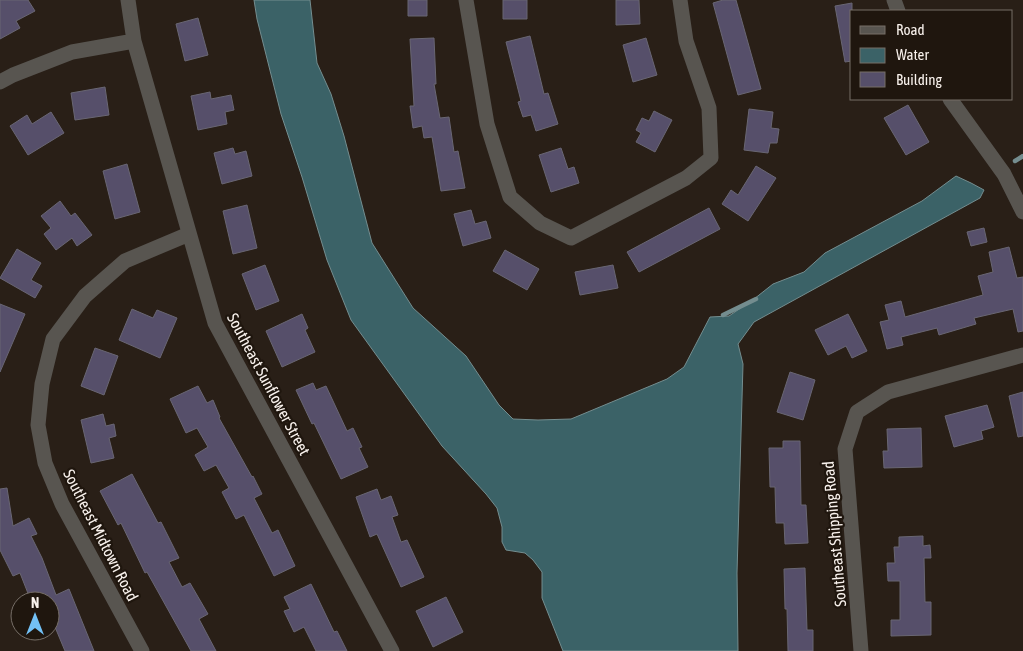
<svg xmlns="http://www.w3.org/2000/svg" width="1023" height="651" font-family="'Asap Condensed',sans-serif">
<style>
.water{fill:#3b6267;stroke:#748d8f}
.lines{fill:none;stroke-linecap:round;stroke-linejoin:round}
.stream{stroke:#748d8f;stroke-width:4.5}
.building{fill:#564f6a;stroke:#696673}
.minor{stroke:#585550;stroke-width:15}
.labels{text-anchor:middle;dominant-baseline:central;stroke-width:4.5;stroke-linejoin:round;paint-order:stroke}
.street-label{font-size:16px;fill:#f9f2ed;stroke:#1f160e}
</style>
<rect width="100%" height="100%" fill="#291f17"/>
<path class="water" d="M254 0H310L317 63 331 94 344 136 372 243 413 308 466 356 499 405 513 419 538 420 571 419 667 379 684 367 710 317 729 316 754 299 773 284 804 272 825 253 922 201 956 176 971 183 984 190 980 198 754 322 738 344 743 364 737 573 738 651H563L542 598V572L533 560 525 553 506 550 502 542V527L497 508 486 494 442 446 351 320 327 260 302 177 281 114 257 19Z"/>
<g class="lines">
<path class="stream" d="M1015 161 1023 156
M723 315 756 299"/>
</g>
<path class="building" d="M0 0H28L35 11 16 21 20 28 0 39Z
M408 0H427V16H408Z
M503 0H527V19H503Z
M616 0H639L640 24 616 25Z
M723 0H736L761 89 738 95 713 3Z
M852 3V61L845 62 835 6Z
M198 18 208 55 185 61 176 24Z
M530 36 544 94 548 93 558 124 536 131 531 115 523 117 518 102 521 101 506 42Z
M434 38 436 84H434L440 118 449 117 454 152 458 151 465 188 441 191 432 137 424 138 422 126 413 128 410 106H414L410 39Z
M646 38 657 75 633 82 623 45Z
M105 87 109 115 75 120 71 93Z
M210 92 211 99 231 95 234 110 225 112 227 124 198 130 191 96Z
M908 105 929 142 906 155 884 118Z
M749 109 773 112 771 128 779 129 777 143H770L768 153 744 150Z
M654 111 672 120 655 152 636 142 641 133 636 130 642 118 649 121Z
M51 112 64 133 28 155 10 126 27 115 32 124Z
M233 148 235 154 246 151 252 176 222 184 214 153Z
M561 148 568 169 574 167 579 183 551 192 539 155Z
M127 164 140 212 115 219 103 171Z
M756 166 776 178 748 221 722 204 731 190 738 195Z
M60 201 71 216 75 213 92 235 77 246 72 238 56 250 44 234 51 228 41 216Z
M247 205 257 248 233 254 223 211Z
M709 208 720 229 639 272 627 252Z
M471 210 475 224 486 221 491 238 463 246 454 214Z
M984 228 987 242 971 246 967 232Z
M1009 247 1017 278 1023 277V331L1018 332 1013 309 974 318 976 324 939 335 937 328 901 337 903 345 887 349 880 322 889 320 885 305 901 301 905 317 983 295 978 276 993 272 989 252Z
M17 249 41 263 31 280 42 286 35 298 0 278Z
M505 250 539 269 527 290 493 271Z
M265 265 279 301 256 310 242 274Z
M613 265 618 288 580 295 575 272Z
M0 304 25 314 0 372Z
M132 309 153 318 157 310 177 318 160 358 119 340Z
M302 314 308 328 305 330 315 352 282 367 266 331Z
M848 314 867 351 852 358 846 346 828 355 815 330Z
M95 348 118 356 104 395 81 386Z
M790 372 815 380 803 420 777 412Z
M313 383 316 390 326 386 347 431 353 428 362 447 359 448 368 467 341 479 314 423 312 424 296 390Z
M198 386 207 403 213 400 220 417 219 418 252 477 253 476 262 494 254 498 272 533 278 530 295 566 274 576 244 515 236 519 222 492 229 488 216 465 204 471 195 455 208 447 197 428 186 433 170 399Z
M1023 392V436L1018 437 1009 396Z
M987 405 994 427 981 431 983 439 954 447 945 416Z
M103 414 106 426 114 424 116 436 109 438 114 458 91 463 81 420Z
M921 428 922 467 884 468 883 451H888L887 429Z
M783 441H800L801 505H806L808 543 785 544 784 523H776L775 487H770L769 448H783Z
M132 474 158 523 161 522 179 558 169 562 182 587 190 583 208 614 199 619 216 651H191L147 572 145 573 121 523 118 525 100 491Z
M7 488 13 526 29 518 37 534 31 536 42 558 56 595 69 589 94 651H65L50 615V601H31L20 573 13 576 0 550V489Z
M377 489 381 500 391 496 398 515 392 517 401 542 407 540 424 577 401 587 377 534 370 537 356 497Z
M923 536V546L930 545 931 558H924L925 602H931V635L891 636V620H900V581H888L887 563H895L894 547H899V537Z
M805 568 807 630H813V651H788L787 609H785L784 569Z
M311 584 334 632 337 631 347 651H316L304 627 294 632 284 611 290 609 284 597Z
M446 597 463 632 433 647 416 611Z"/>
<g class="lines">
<path class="minor" d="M128 0 134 41 215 323 392 651
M466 0 487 124 510 197 540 223 571 238 686 178 711 158 709 108 686 41 680 0
M894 0 898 11
M0 82 13 75 72 52 134 41
M950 99 1004 174 1023 212
M142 651 62 504 45 463 38 425 42 384 53 339 85 296 125 261 189 234
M861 651 845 449 857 412 888 392 1023 355"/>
</g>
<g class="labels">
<g class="street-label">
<text transform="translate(269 384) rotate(62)">Southeast Sunflower Street</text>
<text transform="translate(834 534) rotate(-95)">Southeast Shipping Road</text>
<text transform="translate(101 535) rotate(63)">Southeast Midtown Road</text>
</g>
</g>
<rect x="850" y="10" width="162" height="90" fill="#1f160e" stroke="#766e67"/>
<rect x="860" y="26" width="25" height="8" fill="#585550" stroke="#766e67"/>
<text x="896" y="35" font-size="15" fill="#f9f2ed">Road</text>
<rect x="860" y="48" width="25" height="15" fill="#3b6267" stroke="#766e67"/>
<text x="896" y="60" font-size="15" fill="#f9f2ed">Water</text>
<rect x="860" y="72" width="25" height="15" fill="#564f6a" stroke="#766e67"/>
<text x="896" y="85" font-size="15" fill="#f9f2ed">Building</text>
<g transform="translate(35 616)"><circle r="24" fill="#1f160e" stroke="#766e67"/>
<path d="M0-4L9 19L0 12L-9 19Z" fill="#73c1f6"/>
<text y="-8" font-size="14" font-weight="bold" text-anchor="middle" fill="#f9f2ed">N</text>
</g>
</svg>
